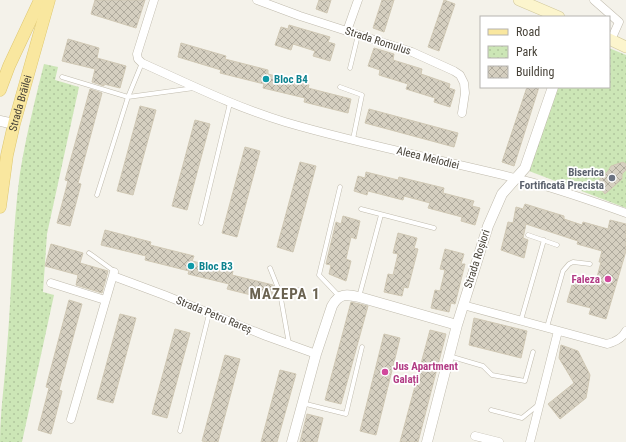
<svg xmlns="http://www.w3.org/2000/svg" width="626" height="442" font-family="'Roboto Condensed',sans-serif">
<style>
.park{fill:url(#park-dots)}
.building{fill:url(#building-cross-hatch);stroke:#d0c8b4}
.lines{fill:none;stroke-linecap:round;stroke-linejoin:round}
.service-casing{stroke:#c0bbad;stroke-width:5}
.minor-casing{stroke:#c0bbad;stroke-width:9}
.tertiary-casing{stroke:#c0bbad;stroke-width:11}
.secondary-casing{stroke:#d1c89c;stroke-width:12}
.primary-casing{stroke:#dec76f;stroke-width:13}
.service{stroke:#fff;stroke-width:4}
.minor{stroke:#fff;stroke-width:8}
.tertiary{stroke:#fff;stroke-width:10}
.secondary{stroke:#fcf5cd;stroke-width:11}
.primary{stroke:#f9e79f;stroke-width:12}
.culture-dot{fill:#0f9aa8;stroke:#fff;stroke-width:1.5}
.worship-dot{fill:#6b7280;stroke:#fff;stroke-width:1.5}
.hotel-dot{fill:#d1479c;stroke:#fff;stroke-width:1.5}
.labels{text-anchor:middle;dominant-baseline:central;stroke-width:3.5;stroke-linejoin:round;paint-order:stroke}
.street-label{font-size:11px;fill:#484339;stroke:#fff}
.culture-label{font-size:11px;font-weight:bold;fill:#0d838f;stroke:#fff;text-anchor:start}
.worship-label{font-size:11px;font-weight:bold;fill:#5b616d;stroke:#fff;text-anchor:end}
.hotel-label{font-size:11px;font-weight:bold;fill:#b23c85;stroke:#fff;text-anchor:end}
.district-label{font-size:15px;font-weight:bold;letter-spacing:1px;fill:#6a6250;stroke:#fff}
</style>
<defs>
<pattern id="park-dots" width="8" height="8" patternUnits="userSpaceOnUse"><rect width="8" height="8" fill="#cce6b6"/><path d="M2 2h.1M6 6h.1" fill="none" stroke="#b1c69d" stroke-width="1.8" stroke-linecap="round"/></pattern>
<pattern id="building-cross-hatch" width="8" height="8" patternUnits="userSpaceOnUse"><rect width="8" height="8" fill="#d5cfc0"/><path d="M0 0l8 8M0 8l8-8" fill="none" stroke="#afaa9d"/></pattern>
</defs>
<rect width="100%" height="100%" fill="#f4f2ea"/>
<path class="park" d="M609 48 626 55V208L529 171 556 87H609Z
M44 64 58 67 55 80 79 87 47 234 43 292 54 295 22 442H0C0 411 5 380 7 348 12 290 12 231 20 173 26 136 35 100 44 64Z"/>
<path class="building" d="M95 0H145L136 28 91 14Z
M319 0H331L327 13 316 9Z
M382 0H394L384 32 373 28Z
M444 0 455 4 439 51 428 47Z
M289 25 330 37 328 42 335 44 330 61 313 56 315 51 293 44 291 50 275 45 281 27 288 29Z
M68 39 99 48 97 58 126 66 120 88 104 84V86L92 82 95 69 62 61Z
M181 43 226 56 225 59 268 70V74L309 85 308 88 351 99 348 113 304 102 305 98 263 88 264 84 220 73 221 70 178 57Z
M374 48 394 54 393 60 422 69 421 74 450 84 449 88 455 90 450 107 434 102 435 98 406 89 408 84 379 75 380 70 368 66Z
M527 87H539L514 166 502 162Z
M90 89 102 93 78 183 81 184 70 226 57 223 68 181 65 180Z
M140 106 156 110 133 195 117 191Z
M369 109 458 133 454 147 365 123Z
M195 120 210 124 187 210 172 206Z
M245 147 260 151 237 237 222 233Z
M300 162 316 166 293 252 277 247Z
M623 162 626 164V170L622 174V179L605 194 596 183 608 171 611 166Z
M366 172 398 180 399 177 444 188 443 193 474 201 472 206 480 208 475 225 461 221 462 217 428 208 430 203 404 196 403 200 368 191 367 195 354 191 358 176 365 178Z
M525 204 564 216V219L582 225 583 222 608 229 610 220 626 224V251L606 319 589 314 591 308 567 302 575 275 596 281 601 262H599L602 251 577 244 578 241 526 224 523 238 528 240 524 258 501 250 508 222 513 223 516 207 523 209Z
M343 216 360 221 356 239 351 237 346 259 351 261 346 281 329 274 331 265 326 264 336 222 341 224Z
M105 230 151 242 150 245 194 256 192 261 233 271 232 275 273 285 274 288 271 300 227 289 229 284 188 274 189 271 145 260 146 256 101 245Z
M398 233 417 238 414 248 418 249 408 288 404 287 402 296 384 292 388 274 393 275 398 254 393 253Z
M51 244 83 253 80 263 108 271 102 293 76 285 78 275 45 266Z
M445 249 464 254 461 264H465L455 304 451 303 449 312 431 308 435 290 440 291 445 270 440 269Z
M69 300 82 304 59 390 62 391 51 434 38 430 49 388 46 387Z
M351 302 368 306 341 404 325 400Z
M120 314 136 318 113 403 97 399Z
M474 318 527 331 521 358 469 345Z
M175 329 190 333 167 418 152 414Z
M430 330 446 334 418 442H400Z
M384 334 400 338 376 435 360 431Z
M561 345 578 351 590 375 586 398 560 419 548 404 574 383 559 358Z
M225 355 240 359 218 442H207L202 441Z
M280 370 296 374 277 442H261Z
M307 414 323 418 317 442H300Z"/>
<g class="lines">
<g class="service-casing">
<path id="service" d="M350 68 358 35
M62 77 128 97 194 88
M340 87 362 95 353 139
M97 195 128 97 142 63
M361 209 434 228
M201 223 230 103
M528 235 557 245
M89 253 114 271
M270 268 280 293 289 344
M280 293 300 290
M339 296 319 275 340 187
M359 297 381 215
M521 320 544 240
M547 327 563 271 569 264 573 262 590 264
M449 356 483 366 492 375 525 381 533 352
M302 403 346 414 362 347
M491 410 522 418 538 405
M180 431 209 314"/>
</g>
<g class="minor-casing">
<path id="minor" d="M154 0 137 54 138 59 142 63C189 84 235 107 285 122 366 146 449 161 531 182 563 191 595 202 626 213
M257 0 300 16 412 52 454 71 460 75 464 83 465 93 462 113
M594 0 619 22 611 40
M347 31 358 0
M113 276 164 295 266 336 316 354
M51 283 105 300
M463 305 607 344C615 342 622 339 626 331
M71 419 114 272
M475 436 499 442
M530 442 558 331"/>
</g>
<g class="tertiary-casing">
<path id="tertiary" d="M0 121 14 124
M292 442 316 354 332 306C339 293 347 294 359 297L457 325
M427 442 457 325 488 226 502 194 525 168 553 87"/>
</g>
<g class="secondary-casing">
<path id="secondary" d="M519 0 559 17
M609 39 626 47"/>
</g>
<g class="primary-casing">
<g id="primary">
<path d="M0 90 9 66 40 0"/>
<path id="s1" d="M0 207 7 155 14 124 49 0"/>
</g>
</g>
<use href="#service" class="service"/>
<use href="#minor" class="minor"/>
<use href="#tertiary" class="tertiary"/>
<use href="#secondary" class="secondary"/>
<use href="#primary" class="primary"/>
</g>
<g class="culture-dot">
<circle cx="266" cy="79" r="4"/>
<circle cx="191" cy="266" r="4"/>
</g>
<circle class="worship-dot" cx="612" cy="178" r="4"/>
<g class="hotel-dot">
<circle cx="608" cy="279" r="4"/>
<circle cx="385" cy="372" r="4"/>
</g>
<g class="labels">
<g class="street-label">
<text transform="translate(378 41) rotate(18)">Strada Romulus</text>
<text stroke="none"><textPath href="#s1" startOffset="106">Strada Brăilei</textPath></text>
<text transform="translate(428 158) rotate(14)">Aleea Melodiei</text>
<text transform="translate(477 259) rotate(-72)">Strada Roșiori</text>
<text transform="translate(214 315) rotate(22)">Strada Petru Rareș</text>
</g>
<g class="culture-label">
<text x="274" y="79">Bloc B4</text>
<text x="199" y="266">Bloc B3</text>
</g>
<g class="worship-label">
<text x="604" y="172">Biserica<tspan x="604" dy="13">Fortificată Precista</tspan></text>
</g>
<g class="hotel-label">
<text x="600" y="279">Faleza</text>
<text x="393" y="366" text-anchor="start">Jus Apartment<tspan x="393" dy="13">Galați</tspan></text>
</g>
<g class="district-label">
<text x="285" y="294">MAZEPA 1</text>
</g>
</g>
<rect x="480" y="16" width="130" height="72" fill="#ffffff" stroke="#b6b4b0"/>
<rect x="488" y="29" width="20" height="6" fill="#f9e79f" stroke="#b6b4b0"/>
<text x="516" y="36" font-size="12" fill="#484339">Road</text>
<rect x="488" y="46" width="20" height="12" fill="url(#park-dots)" stroke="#b6b4b0"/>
<text x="516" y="56" font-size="12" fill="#484339">Park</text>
<rect x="488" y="66" width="20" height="12" fill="url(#building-cross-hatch)" stroke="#b6b4b0"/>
<text x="516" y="76" font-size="12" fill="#484339">Building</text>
</svg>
